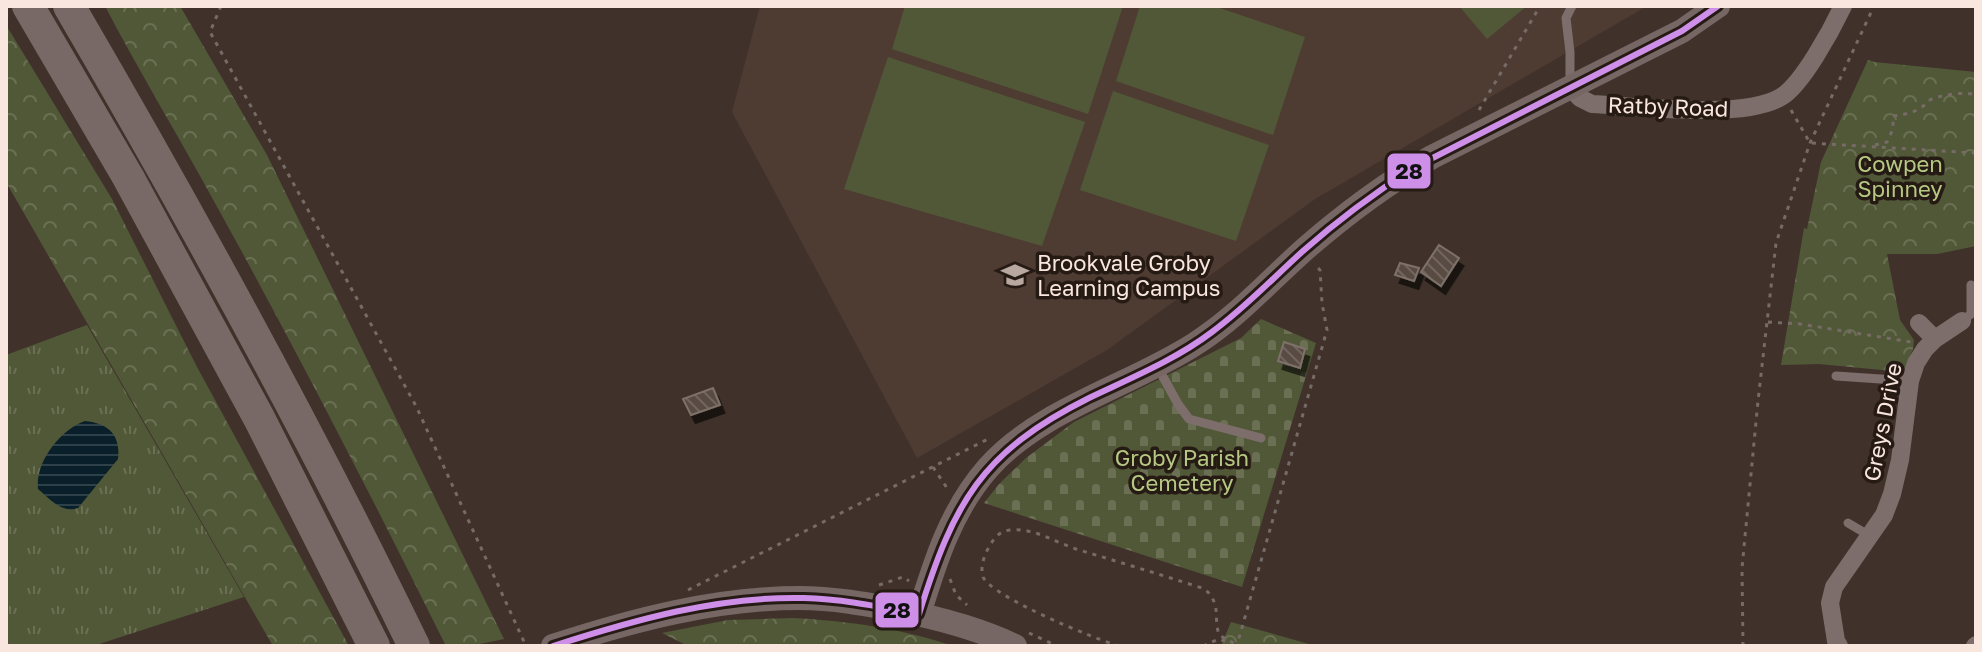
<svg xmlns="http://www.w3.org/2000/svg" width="1982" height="652" font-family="'Golos Text',sans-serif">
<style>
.education{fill:#4e3c33}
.grass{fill:url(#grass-tufts)}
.forest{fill:url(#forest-crowns)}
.cemetery{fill:url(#cemetery-stones)}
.pitch{fill:#515837}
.water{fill:url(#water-rules)}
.building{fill:url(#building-back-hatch);stroke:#7d716b;stroke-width:2;filter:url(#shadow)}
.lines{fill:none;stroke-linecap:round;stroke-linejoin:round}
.path{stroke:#776b67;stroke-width:3;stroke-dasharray:4 6;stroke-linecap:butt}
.lane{stroke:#7d6e6c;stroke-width:9}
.street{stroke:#7d6e6c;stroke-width:18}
.secondary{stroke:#776764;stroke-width:24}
.highway{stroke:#786966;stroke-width:32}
.bus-1-casing{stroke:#261a14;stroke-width:12}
.bus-1{stroke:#ce8fe9;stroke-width:6}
.labels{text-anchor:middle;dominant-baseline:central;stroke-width:7;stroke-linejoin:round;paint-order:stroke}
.street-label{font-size:22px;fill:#f9e7df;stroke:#261a14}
.park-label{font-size:22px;fill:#b6c983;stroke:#261a14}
.poi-label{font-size:22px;fill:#f9e7df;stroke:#261a14;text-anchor:start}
.line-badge{stroke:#261a14;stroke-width:3}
.pale-badge-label{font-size:22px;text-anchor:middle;font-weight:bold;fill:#111}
</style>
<defs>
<pattern id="grass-tufts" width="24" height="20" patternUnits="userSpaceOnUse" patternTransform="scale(2)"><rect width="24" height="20" fill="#515837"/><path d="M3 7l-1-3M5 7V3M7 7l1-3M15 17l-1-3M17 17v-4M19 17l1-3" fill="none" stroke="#6b7054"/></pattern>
<pattern id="forest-crowns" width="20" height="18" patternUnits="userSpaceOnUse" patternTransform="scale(2)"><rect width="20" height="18" fill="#515837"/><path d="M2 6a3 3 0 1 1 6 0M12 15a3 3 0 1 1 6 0" fill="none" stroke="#6b7054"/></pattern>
<pattern id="cemetery-stones" width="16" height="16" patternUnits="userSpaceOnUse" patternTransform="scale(2)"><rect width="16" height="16" fill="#515837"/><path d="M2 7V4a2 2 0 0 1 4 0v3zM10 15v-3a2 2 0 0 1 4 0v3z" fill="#6b7054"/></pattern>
<pattern id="water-rules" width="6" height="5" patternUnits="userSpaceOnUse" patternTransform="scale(2)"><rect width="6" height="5" fill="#091f29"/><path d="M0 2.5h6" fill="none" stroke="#2e4048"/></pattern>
<pattern id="building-back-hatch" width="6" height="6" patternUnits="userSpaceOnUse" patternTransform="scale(2)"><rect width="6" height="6" fill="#594b43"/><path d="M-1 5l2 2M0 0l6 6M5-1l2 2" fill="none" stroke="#72655e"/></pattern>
<filter id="shadow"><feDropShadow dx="4.5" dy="8" stdDeviation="0" flood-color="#0009"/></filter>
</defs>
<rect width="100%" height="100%" fill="#40322b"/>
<path class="education" d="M760 6H1647L1315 199 1107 350 917 458 732 112Z"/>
<path class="grass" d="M87 325 244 597 93 646H6V355Z"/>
<path class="forest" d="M105 6H180L267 155 504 639 470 646H446C372 497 296 349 215 203 179 137 140 73 105 6Z
M6 25 112 199 197 367 349 646H273L6 182Z
M1868 60 1874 62 1976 72V246L1937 254H1887L1900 320 1914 340 1913 349 1903 372 1819 364 1781 365 1804 228 1807 229 1821 162Z
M792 618C848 621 900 628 953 646H688L662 633 728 620Z
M1231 622 1316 646H1221Z"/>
<path class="cemetery" d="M1261 319 1316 343 1242 587 984 503 999 484 1026 458 1074 422 1241 338Z"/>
<path class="pitch" d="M905 6H1123L1088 114 892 49Z
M1140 6H1214L1305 37 1273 135 1116 81Z
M1459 6H1527L1487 39Z
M888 57 1085 122 1042 246 844 189Z
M1113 91 1269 145 1236 241 1080 190Z"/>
<path class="water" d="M85 421C108 423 121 435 118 459L78 508C62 514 50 499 38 489 35 462 60 430 85 421Z"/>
<path class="building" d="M1439 245 1459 258 1441 286 1421 272Z
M1400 263 1419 268 1414 281 1395 275Z
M1284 342 1305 349 1300 368 1278 361Z
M713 388 720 405 691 415 683 399Z"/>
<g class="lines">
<path class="path" d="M221 6 210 32 416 406 526 646
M1479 110 1540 6
M1791 110 1810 143 1976 153
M1875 145 1887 142 1893 129V116C1902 115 1912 113 1919 109 1928 104 1921 105 1930 100 1940 95 1966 91 1976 95
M1768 322 1800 324 1911 342
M933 467 949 491
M950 579 956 595 967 605
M879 585 903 577 909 581
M688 590 988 439
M1029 633 1057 646
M1119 646C1095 639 992 597 983 577 980 568 984 555 989 547 994 538 1000 530 1012 530 1034 528 1055 542 1076 549 1119 562 1162 575 1205 589 1222 606 1213 615 1219 635L1237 645
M1203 646 1219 639 1225 641
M1240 646 1237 645 1327 330 1322 303 1320 270 1316 266
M1743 646 1742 568 1758 401 1776 243 1810 143 1874 6"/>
<path class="lane" d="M1570 84V52L1566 18 1572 6
M1962 321 1971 314V285
M1157 366 1178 404 1189 419 1261 438
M1836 376 1910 381
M1848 523 1870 536"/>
<path class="street" d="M1570 87 1580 98 1592 104C1639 106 1742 120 1781 97 1802 85 1832 29 1843 6
M1919 323 1935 339
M1839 646 1836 641 1830 603 1834 587 1884 515 1892 494 1900 460 1910 381 1916 363 1925 349 1935 339 1962 321
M1975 646 1976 645"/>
<path class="secondary" d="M919 614C935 562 951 510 988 468 1040 409 1130 386 1195 344 1236 318 1269 281 1305 249 1344 215 1387 183 1432 157L1682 31 1718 6
M553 646C633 620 716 598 800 598 833 598 866 604 898 610 938 618 978 628 1015 646"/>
<path class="highway" d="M28 6 128 177 259 418 374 646
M69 6C191 215 308 428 414 646"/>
<g class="bus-1-casing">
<path id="bus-1" d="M553 646C634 620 718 596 804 598 843 599 881 607 919 614 954 502 981 452 1089 398 1131 378 1175 360 1212 332 1245 308 1273 278 1303 251 1338 220 1376 192 1415 167L1682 31 1718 6"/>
</g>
<use href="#bus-1" class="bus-1"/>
</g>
<defs>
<g id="school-bare" transform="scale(2.16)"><path d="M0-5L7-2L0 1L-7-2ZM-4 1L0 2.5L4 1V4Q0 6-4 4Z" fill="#b8a8a0" stroke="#261a14" stroke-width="2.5" paint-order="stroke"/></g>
</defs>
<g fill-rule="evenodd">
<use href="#school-bare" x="1015" y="275"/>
</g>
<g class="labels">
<g class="street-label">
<text transform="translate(1668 106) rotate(2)">Ratby Road</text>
<text transform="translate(1882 422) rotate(-79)">Greys Drive</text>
</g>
<g class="park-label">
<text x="1900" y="163">Cowpen<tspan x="1900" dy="25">Spinney</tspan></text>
<text x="1182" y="457">Groby Parish<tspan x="1182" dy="25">Cemetery</tspan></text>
</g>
<g class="poi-label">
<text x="1037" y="262">Brookvale Groby<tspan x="1037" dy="25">Learning Campus</tspan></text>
</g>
</g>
<g class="line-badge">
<rect x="1386" y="152" width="46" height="38" rx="8" fill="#ce8fe9"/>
<rect x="874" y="591" width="46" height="38" rx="8" fill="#ce8fe9"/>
</g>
<g class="pale-badge-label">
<text x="1409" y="179">28</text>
<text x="897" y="618">28</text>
</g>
<rect width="1982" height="652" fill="none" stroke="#f9e7df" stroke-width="16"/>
</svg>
